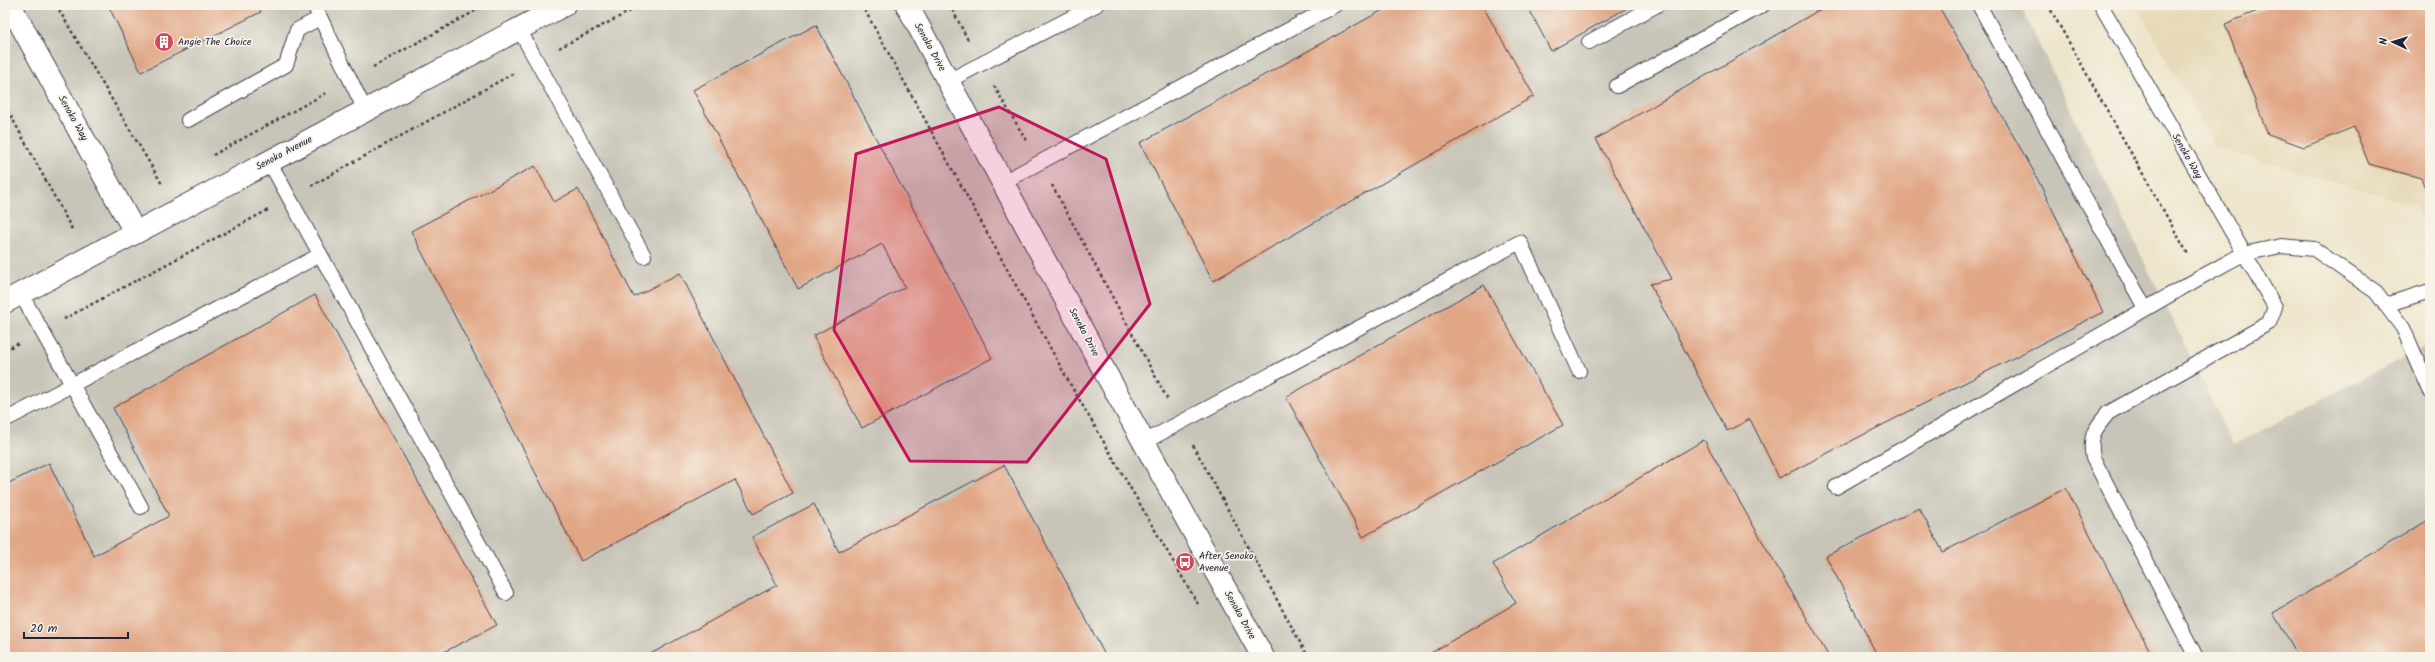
<svg xmlns="http://www.w3.org/2000/svg" width="2435" height="662" font-family="Kalam,sans-serif">
<style>
.built{fill:#e7daba}
.industrial{fill:#c8c4b8}
.building{fill:#e1a685}
.lines{fill:none;stroke-linecap:round;stroke-linejoin:round}
.lane-casing{stroke:#413f51;stroke-width:16}
.street-casing{stroke:#413f51;stroke-width:24}
.path{stroke:#413f51;stroke-width:2.5;stroke-dasharray:3 3;stroke-linecap:butt}
.lane{stroke:#fff;stroke-width:14}
.street{stroke:#fff;stroke-width:22}
.marked{fill:#c2185b;fill-opacity:0.2;stroke:#c2185b;stroke-width:3;stroke-linejoin:round}
.labels{text-anchor:middle;dominant-baseline:central;stroke-width:3.5;stroke-linejoin:round;paint-order:stroke}
.poi-label{font-size:10px;fill:#22223b;stroke:#f7f3e8;text-anchor:start}
.street-label{font-size:10px;fill:#22223b;stroke:#f7f3e8}
</style>
<rect width="100%" height="100%" fill="#f7f3e8"/>
<filter id="ink" filterUnits="userSpaceOnUse"><feTurbulence type="fractalNoise" baseFrequency=".025" numOctaves="2"/><feDisplacementMap in="SourceGraphic" scale="8" xChannelSelector="R" yChannelSelector="G"/><feConvolveMatrix kernelMatrix="1 2 1 2 8 2 1 2 1" color-interpolation-filters="sRGB"/></filter>
<filter id="wash" filterUnits="userSpaceOnUse"><feTurbulence type="fractalNoise" baseFrequency=".012" numOctaves="4" result="noise"/><feDisplacementMap in="SourceGraphic" scale="16" xChannelSelector="R" yChannelSelector="G"/><feGaussianBlur stdDeviation="0.9" result="paint"/><feColorMatrix in="noise" values="0 0 0 0 0 0 0 0 0 0 0 0 0 0 0 0 0 1.4 0 .05"/><feComposite in="paint" operator="in"/></filter>
<g filter="url(#wash)">
<rect width="100%" height="100%" fill="#eee6cc"/>
<path class="built" d="M2136 5H2430V240L2415 206 2215 147Z"/>
<path class="industrial" d="M5 5H2020L2233 445 2430 344V657H5Z"/>
<g id="blocks">
<path class="building" d="M108 5H257L261 12 141 72Z
M1392 5H1482L1534 96 1213 281 1140 143Z
M1527 5H1632L1551 51Z
M1828 5H1938L2033 170 2103 312 1779 478 1750 419 1727 431 1650 284 1672 279 1596 139Z
M2272 5H2430V200L2421 178 2369 164 2354 127 2304 147 2268 134 2225 24Z
M816 25 992 358 862 428 813 336 905 287 882 244 798 289 693 90Z
M535 166 554 202 578 189 634 297 680 273 793 493 753 514 735 480 581 561 411 231Z
M1484 285 1563 425 1363 537 1286 397Z
M315 295 497 625 434 657H5V485L49 463 94 556 169 516 113 408Z
M1704 440 1829 657H1424L1516 603 1493 564Z
M1004 465 1106 657H645L777 585 752 537 814 504 839 552Z
M2066 488 2153 657H1878L1826 556 1919 508 1943 552Z
M2430 519V657H2299L2273 613Z"/>
</g>
</g>
<g filter="url(#ink)">
<use href="#blocks" fill-opacity="0" stroke="#413f51" stroke-width="1"/>
<g class="lines">
<g class="lane-casing">
<path id="lane" d="M314 5 365 110
M1979 5 2145 308
M2101 5 2275 307 2269 323 2108 413C2094 430 2089 436 2093 458L2196 657
M519 29 644 256
M1589 42 1657 5
M948 81 1096 5
M1617 86 1763 5
M188 120 286 65 297 30 320 18
M269 161 506 593
M1003 182 1335 5
M21 294 141 507
M2385 305 2430 291
M5 420 320 255
M1144 442 1520 242 1579 371
M1836 487 2201 277 2243 254 2281 246 2314 249 2376 292 2403 328 2430 390"/>
</g>
<g class="street-casing">
<path id="street" d="M10 5 135 232
M907 5 1100 363 1263 657
M5 302 564 5"/>
</g>
<path class="path" d="M56 5 162 184
M862 5 1069 382 1199 606
M950 5 969 42
M2048 5 2189 256
M559 48 642 5
M373 67 486 5
M994 86 1026 140
M5 105 73 231
M213 155 328 92
M1052 185 1168 400
M311 186 514 73
M64 319 268 210
M5 350 19 343
M1193 445 1308 657"/>
<use href="#lane" class="lane"/>
<use href="#street" class="street"/>
</g>
</g>
<path class="marked" d="M999 107 1106 159 1150 304 1027 462 910 461 834 330 856 154Z"/>
<defs>
<g id="building-disc" transform="scale(1)"><circle r="9.5" fill="#d1495b" stroke="#f7f3e8"/><path d="M-4-6H4V6H1V3H-1V6H-4ZM-2.5-4.3h1.7v1.8h-1.7ZM.8-4.3h1.7v1.8H.8ZM-2.5-1h1.7V.8h-1.7ZM.8-1h1.7V.8H.8Z" fill="#fff"/></g>
<g id="bus-disc" transform="scale(1)"><circle r="9.5" fill="#d1495b" stroke="#f7f3e8"/><path d="M-5-6H5V4H4V6H2V4H-2V6H-4V4H-5ZM-3.5-4V0h7V-4ZM-3.5 1.2v1.5H-2V1.2ZM2 1.2v1.5H3.5V1.2Z" fill="#fff"/></g>
</defs>
<g fill-rule="evenodd">
<use href="#building-disc" x="164" y="42"/>
<use href="#bus-disc" x="1185" y="562"/>
</g>
<g class="labels">
<g class="poi-label">
<text x="178" y="42">Angie The Choice</text>
<text x="1199" y="556">After Senoko<tspan x="1199" dy="12">Avenue</tspan></text>
</g>
<g class="street-label">
<text transform="translate(930 47) rotate(61)">Senoko Drive</text>
<text transform="translate(73 118) rotate(61)">Senoko Way</text>
<text transform="translate(284 153) rotate(-28)">Senoko Avenue</text>
<text transform="translate(2187 156) rotate(60)">Senoko Way</text>
<text transform="translate(1084 332) rotate(62)">Senoko Drive</text>
<text transform="translate(1240 615) rotate(61)">Senoko Drive</text>
</g>
</g>
<rect width="2435" height="662" fill="none" stroke="#f7f3e8" stroke-width="20"/>
<g transform="translate(2393 42) rotate(274)" stroke="#f7f3e8" stroke-width="3" paint-order="stroke">
<path d="M0-3L7 15L0 10L-7 15Z" fill="#22223b"/>
<text y="-6" font-size="11" font-weight="bold" text-anchor="middle" fill="#22223b">N</text>
</g>
<path d="M24 632v6h104v-6" fill="none" stroke="#22223b" stroke-width="2"/>
<text x="30" y="632" font-size="12" fill="#22223b" stroke="#f7f3e8" stroke-width="3" paint-order="stroke">20 m</text>
</svg>
